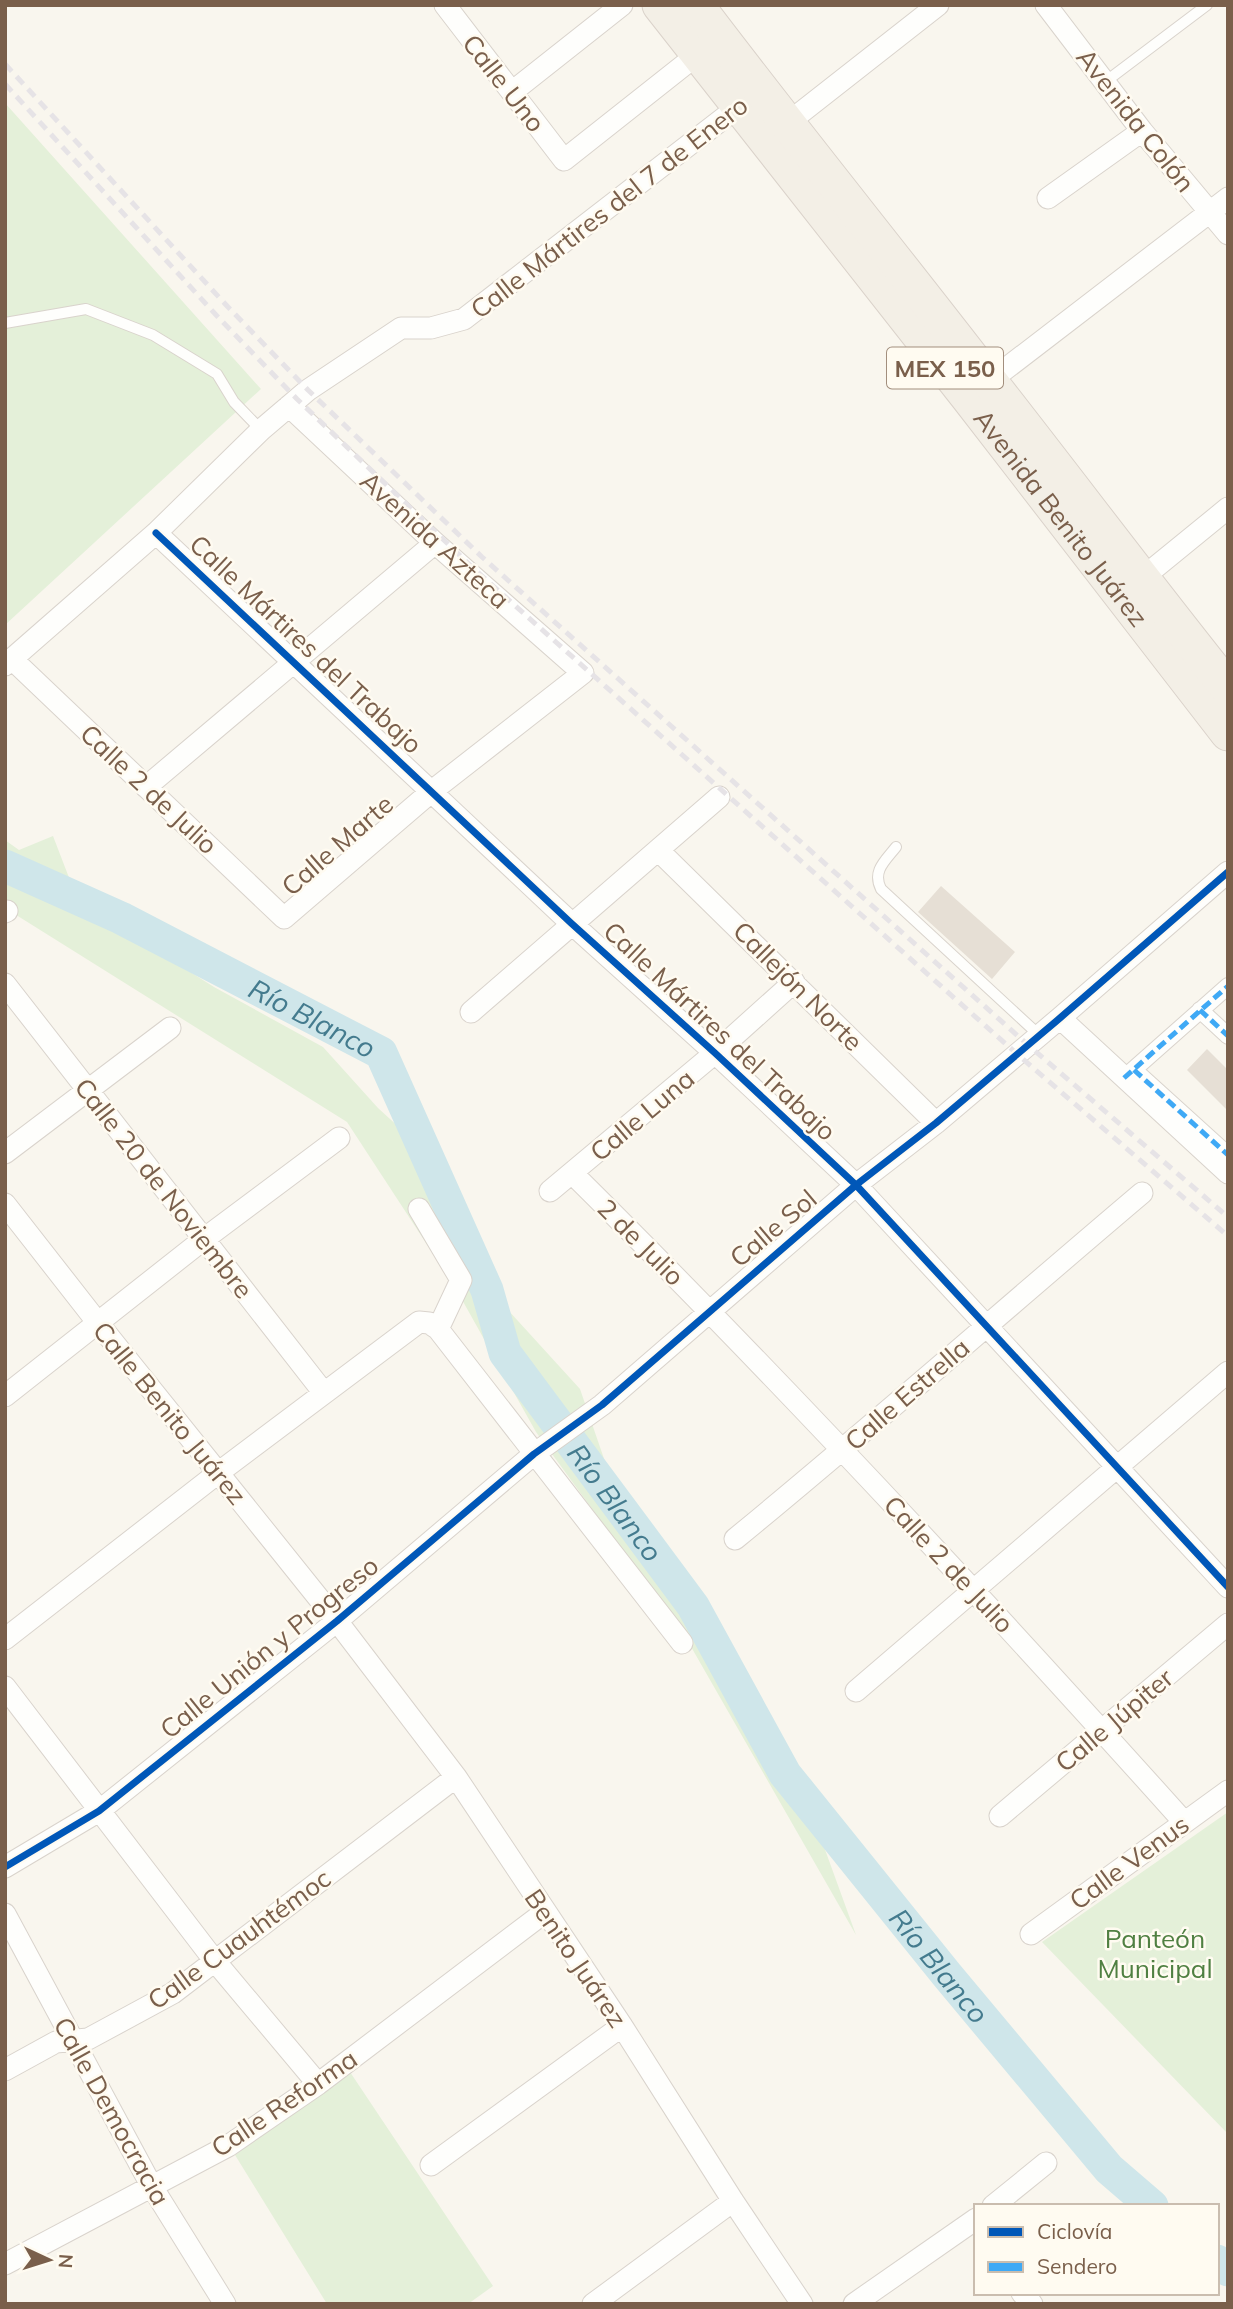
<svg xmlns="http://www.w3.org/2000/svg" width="1233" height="2309" font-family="Mulish,sans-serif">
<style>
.green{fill:#e4f0d9}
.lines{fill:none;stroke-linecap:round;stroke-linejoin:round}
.river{stroke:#cfe6ea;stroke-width:33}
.building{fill:#e6dfd5}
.service-casing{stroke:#d9d3cc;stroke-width:12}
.pedestrian-casing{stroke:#d9d3cc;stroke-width:18}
.minor-casing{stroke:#d9d3cc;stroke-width:23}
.primary-casing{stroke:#dad2ca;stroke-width:37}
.service{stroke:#fefefc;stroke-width:10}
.pedestrian{stroke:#fefefc;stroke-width:16}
.minor{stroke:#fefefc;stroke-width:21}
.primary{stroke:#f3efe6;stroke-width:35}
.rail{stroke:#e6e3e6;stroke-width:5;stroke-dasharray:10 7;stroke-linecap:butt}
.quiet{stroke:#3fa9f5;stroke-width:5;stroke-dasharray:10 5;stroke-linecap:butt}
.cycleway-casing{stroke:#fffbf1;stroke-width:11}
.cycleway{stroke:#0057b8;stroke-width:7}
.labels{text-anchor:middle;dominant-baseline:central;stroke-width:5;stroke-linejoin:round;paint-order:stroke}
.shield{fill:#fffbf1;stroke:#a28e7d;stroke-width:2}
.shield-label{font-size:24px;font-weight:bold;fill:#7a5f4b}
.street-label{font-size:26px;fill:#7a5f4b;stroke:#fffbf1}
.park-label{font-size:26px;fill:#508042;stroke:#fffbf1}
.water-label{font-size:28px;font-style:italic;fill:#447b8e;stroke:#fffbf1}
</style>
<rect width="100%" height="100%" fill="#f9f6ee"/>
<path class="green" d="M5 103 261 389 5 625Z
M53 836 78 901 214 987 323 1047 378 1108 425 1151 487 1287 580 1389 611 1479 756 1688 815 1822 856 1935 686 1638 536 1432 456 1289 347 1122 5 908V840L19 850Z
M1228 1812V2134L1042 1942Z
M350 2072 493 2286 468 2304H327L235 2155Z"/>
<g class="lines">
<g class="river">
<path id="s1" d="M5 866 121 918 381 1053 487 1290 505 1353 693 1606 785 1774 947 1975 1109 2169 1152 2206"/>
<path d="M1217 2261 1228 2270"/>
</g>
</g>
<path class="building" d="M941 886 1015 952 992 979 918 912Z
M1207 1049 1228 1070V1111L1187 1070Z"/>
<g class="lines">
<g class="service-casing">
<path id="service" d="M1105 82 1207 5
M5 323 86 309 153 335 217 374 234 402 261 430
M896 847C885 861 872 871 881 889L1039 1035"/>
</g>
<g class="pedestrian-casing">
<path id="pedestrian" d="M1200 1010 1228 1036
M1134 1070 1228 1155
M1124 1078 1228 986"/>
</g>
<g class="minor-casing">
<path id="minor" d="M445 5 564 160 698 54
M1046 5 1142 131 1228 234
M512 92 622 5
M780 129 938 5
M1048 198 1142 131
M982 387 1228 198
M156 533 571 923 715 1053 856 1185 1228 1587
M1141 579 1228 508
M13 660 284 918 432 791 583 673 435 543 289 406
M5 665 156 533 261 430 308 390 401 328H431L464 319 747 100
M146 787 435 543
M659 851 936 1123
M5 912 7 911
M5 984 324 1393
M471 1012 719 797
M1060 1018 1228 1173
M5 1153 170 1028
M573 1174C784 1383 986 1601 1184 1822
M550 1191 715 1053 794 982
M5 1204 98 1323 337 1621 456 1777 622 2026 733 2201 802 2304
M419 1209 461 1280 438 1329
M5 1396 204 1239 339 1138
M735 1539C873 1426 1006 1308 1142 1193
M5 1639 218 1473 419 1322 429 1323 438 1329 682 1643
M5 1687 214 1960 318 2084
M856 1691 1228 1372
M1000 1816 1228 1624
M5 1867 99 1811 337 1621 534 1454 602 1405 856 1185 936 1123 1060 1018 1228 872
M5 1914 151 2185 225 2304
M1031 1934 1228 1791
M5 2070 56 2042 88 2039 173 1993 456 1777
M431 2165 622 2026
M993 2206 1046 2163
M5 2264 228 2146 318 2084 545 1912
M1022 2293 1032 2304
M593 2304 733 2201
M854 2304 976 2219"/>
</g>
<g class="primary-casing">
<g id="primary">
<path id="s2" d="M660 5 969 398 1228 733"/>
<path d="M696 5C792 132 893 256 990 382 1070 484 1147 587 1228 688"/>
</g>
</g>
<use href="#service" class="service"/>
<use href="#pedestrian" class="pedestrian"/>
<use href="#minor" class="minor"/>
<use href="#primary" class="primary"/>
<path class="rail" d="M5 64 228 307 308 390 482 557 1028 1045 1228 1217
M5 84 217 316 297 399 473 568 1017 1054 1228 1236"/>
<path class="quiet" d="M1200 1010 1228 1036
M1134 1070 1228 1155
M1124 1078 1228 986"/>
<g class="cycleway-casing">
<path id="cycleway" d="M156 533 571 923 715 1053 856 1185 1228 1587
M5 1867 99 1811 337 1621 534 1454 602 1405 856 1185 936 1123 1060 1018 1228 872"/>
</g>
<use href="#cycleway" class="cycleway"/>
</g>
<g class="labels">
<rect class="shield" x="887" y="347.5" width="116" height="41" rx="5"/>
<g class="shield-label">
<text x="945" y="368">MEX 150</text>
</g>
<g class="street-label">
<text transform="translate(504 83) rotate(52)">Calle Uno</text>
<text transform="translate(1136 120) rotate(52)">Avenida Colón</text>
<text transform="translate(609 207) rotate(-38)">Calle Mártires del 7 de Enero</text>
<text stroke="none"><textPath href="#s2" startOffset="651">Avenida Benito Juárez</textPath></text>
<text transform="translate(435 540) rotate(42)">Avenida Azteca</text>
<text transform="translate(306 644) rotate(43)">Calle Mártires del Trabajo</text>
<text transform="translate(149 789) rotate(43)">Calle 2 de Julio</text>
<text transform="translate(337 845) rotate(-41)">Calle Marte</text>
<text transform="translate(798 986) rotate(45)">Callejón Norte</text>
<text transform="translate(720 1031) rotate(43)">Calle Mártires del Trabajo</text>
<text transform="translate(642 1115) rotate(-40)">Calle Luna</text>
<text transform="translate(164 1188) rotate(52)">Calle 20 de Noviembre</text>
<text transform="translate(773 1228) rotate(-40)">Calle Sol</text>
<text transform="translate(641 1242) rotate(45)">2 de Julio</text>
<text transform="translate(907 1394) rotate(-41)">Calle Estrella</text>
<text transform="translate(170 1413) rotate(51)">Calle Benito Juárez</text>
<text transform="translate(949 1564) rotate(47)">Calle 2 de Julio</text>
<text transform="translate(269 1647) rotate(-39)">Calle Unión y Progreso</text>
<text transform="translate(1114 1720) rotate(-40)">Calle Júpiter</text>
<text transform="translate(1129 1862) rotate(-36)">Calle Venus</text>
<text transform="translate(239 1939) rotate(-36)">Calle Cuauhtémoc</text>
<text transform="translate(576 1958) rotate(56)">Benito Juárez</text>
<text transform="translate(284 2103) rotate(-34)">Calle Reforma</text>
<text transform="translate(112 2111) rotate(61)">Calle Democracia</text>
</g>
<g class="park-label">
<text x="1155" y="1938">Panteón<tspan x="1155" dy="30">Municipal</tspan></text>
</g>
<g class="water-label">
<text stroke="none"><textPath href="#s1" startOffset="343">Río Blanco</textPath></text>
<text stroke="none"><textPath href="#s1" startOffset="931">Río Blanco</textPath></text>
<text stroke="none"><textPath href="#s1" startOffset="1498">Río Blanco</textPath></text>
</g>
</g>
<rect width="1233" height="2309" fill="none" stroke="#7a5f4b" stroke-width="14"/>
<rect x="974" y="2204" width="245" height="91" fill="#fffbf1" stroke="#cabdaf" stroke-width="2"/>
<rect x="988" y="2227" width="35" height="10" fill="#0057b8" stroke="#cabdaf" stroke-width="2"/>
<text x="1037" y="2239" font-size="21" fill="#7a5f4b">Ciclovía</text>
<rect x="988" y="2262" width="35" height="10" fill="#3fa9f5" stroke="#cabdaf" stroke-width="2"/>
<text x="1037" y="2274" font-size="21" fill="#7a5f4b">Sendero</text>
<g transform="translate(49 2260) rotate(94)" stroke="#fffbf1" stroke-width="5" paint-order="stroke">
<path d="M0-5L12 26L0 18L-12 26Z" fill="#7a5f4b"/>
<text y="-10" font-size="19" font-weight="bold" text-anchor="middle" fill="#7a5f4b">N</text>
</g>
</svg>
